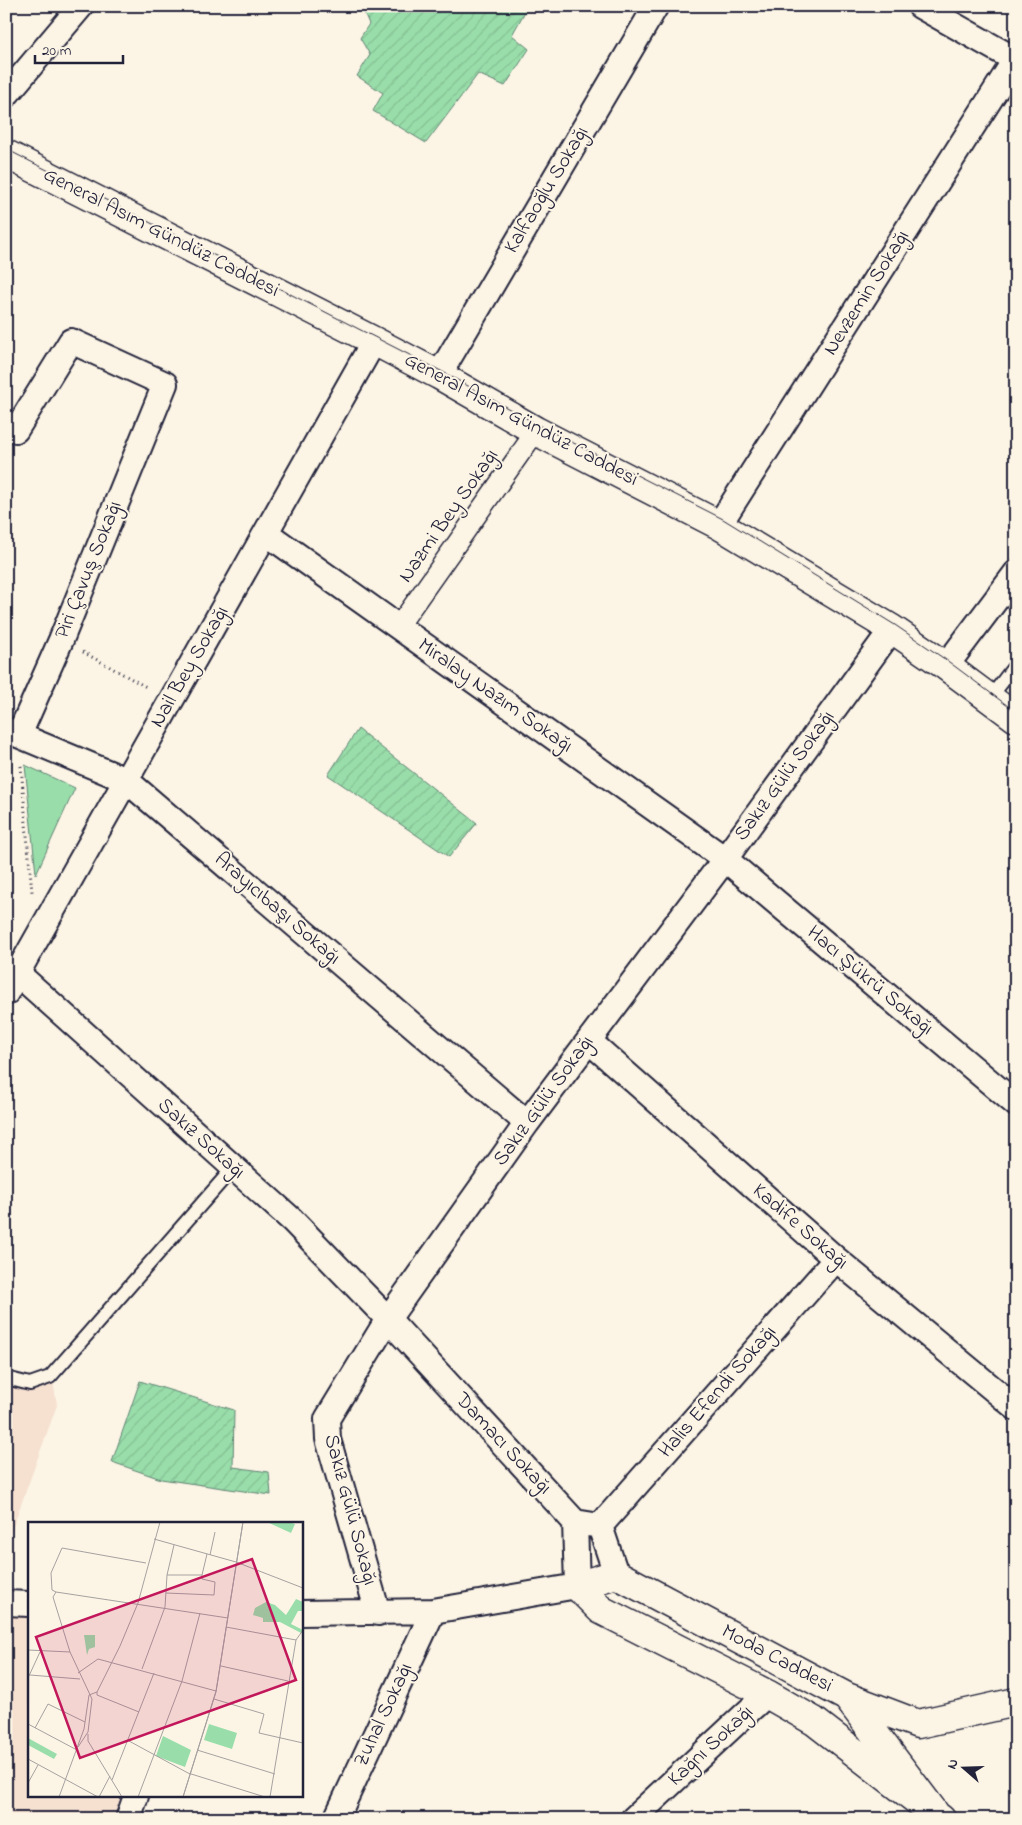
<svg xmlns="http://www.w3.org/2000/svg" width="1022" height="1825" font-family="'Indie Flower',sans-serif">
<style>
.built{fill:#f6e0d0}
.green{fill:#99deaa;stroke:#5e8072}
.garden{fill:url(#garden-furrows);stroke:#5e8072}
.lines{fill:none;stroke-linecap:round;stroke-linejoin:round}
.service-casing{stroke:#22223b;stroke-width:16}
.pedestrian-casing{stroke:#22223b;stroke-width:22}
.minor-casing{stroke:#22223b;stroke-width:28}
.tertiary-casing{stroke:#22223b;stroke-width:31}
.path{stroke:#22223b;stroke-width:3;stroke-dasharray:1 4;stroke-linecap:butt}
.service{stroke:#fcf5e5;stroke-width:12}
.pedestrian{stroke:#fcf5e5;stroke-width:19}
.minor{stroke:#fcf5e5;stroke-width:24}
.tertiary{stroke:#fcf5e5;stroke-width:28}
.tram{stroke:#22223b;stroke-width:1}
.labels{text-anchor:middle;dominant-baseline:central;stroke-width:4;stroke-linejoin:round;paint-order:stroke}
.street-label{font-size:21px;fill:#22223b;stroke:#fcf5e5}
.inset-road{fill:none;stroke:#a5a1a1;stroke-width:1}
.view{fill:#c2185b;fill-opacity:0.15;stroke:#c2185b;stroke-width:2.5}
.inset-edge{fill:none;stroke:#22223b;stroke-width:2.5}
</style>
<defs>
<pattern id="garden-furrows" width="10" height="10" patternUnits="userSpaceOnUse" patternTransform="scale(1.25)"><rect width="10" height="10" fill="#99deaa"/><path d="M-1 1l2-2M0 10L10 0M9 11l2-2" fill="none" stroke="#84be93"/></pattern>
</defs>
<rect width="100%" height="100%" fill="#fcf5e5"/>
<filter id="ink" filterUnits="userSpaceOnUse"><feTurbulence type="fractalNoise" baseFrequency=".02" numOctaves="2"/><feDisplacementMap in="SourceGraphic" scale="10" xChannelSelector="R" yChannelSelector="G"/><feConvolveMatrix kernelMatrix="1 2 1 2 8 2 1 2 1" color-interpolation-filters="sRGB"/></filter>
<g filter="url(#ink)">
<path class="built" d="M6 1378 53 1381 57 1405 6 1546Z
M6 1610 29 1611V1796H128L120 1819H6Z"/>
<path class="green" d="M25 765 75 788 36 874Z"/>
<path class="garden" d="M366 6H528L512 35 529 49 505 86 478 74 426 143 373 111 383 93 357 76 370 55 360 38 369 24 363 10Z
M358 729 477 823 449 857 328 775Z
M140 1381 234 1410 233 1467 269 1472 271 1495 161 1479 112 1462Z"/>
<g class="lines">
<g class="service-casing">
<path id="service" d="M990 698 1016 664
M6 1378 30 1384 50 1377 233 1168"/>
</g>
<g class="pedestrian-casing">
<path id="pedestrian" d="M398 627 536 431"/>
</g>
<g class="minor-casing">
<path id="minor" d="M920 6 1016 60
M6 95 81 6
M439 375 656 6
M6 426 16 430 71 341 165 384 61 640 19 735
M719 525 1015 60
M266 533 725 859 1016 1104
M946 666 1016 573
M6 730 126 780 527 1123
M6 966 17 973 292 1220 388 1319 575 1522 577 1586 433 1611 301 1613
M6 993 374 341
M589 1041 836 1259 1016 1408
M575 1522 600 1526 836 1259
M600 1526 616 1574
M6 1603 29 1604
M378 1613 328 1439 327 1419 388 1319 527 1123 725 859 892 629
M128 1819 136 1796
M336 1819 433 1611
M633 1819 767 1694"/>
</g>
<g class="tertiary-casing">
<path id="tertiary" d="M6 154 374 341 439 375 536 431 719 525 892 629 946 666 1016 718
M847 1697 918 1724 1016 1702
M934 1812 847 1697 616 1574 577 1586 601 1610 767 1694 814 1721 941 1819"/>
</g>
<path class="path" d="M83 652 148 688
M21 766 32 892"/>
<use href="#service" class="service"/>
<use href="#pedestrian" class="pedestrian"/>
<use href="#minor" class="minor"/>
<use href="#tertiary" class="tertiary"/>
<path class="tram" d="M6 149 441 371 540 426 723 519 895 625 949 662 1016 712"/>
</g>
</g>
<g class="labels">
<g class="street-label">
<text transform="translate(547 190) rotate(-59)">Kalfaoğlu Sokağı</text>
<text transform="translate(161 233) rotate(27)">General Asım Gündüz Caddesi</text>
<text transform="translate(867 293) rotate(-58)">Nevzemin Sokağı</text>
<text transform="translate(521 420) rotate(28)">General Asım Gündüz Caddesi</text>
<text transform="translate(449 516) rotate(-55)">Nazmi Bey Sokağı</text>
<text transform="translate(89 570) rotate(-68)">Piri Çavuş Sokağı</text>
<text transform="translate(190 667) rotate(-60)">Nail Bey Sokağı</text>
<text transform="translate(495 696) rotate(35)">Miralay Nazım Sokağı</text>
<text transform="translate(785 776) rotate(-54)">Sakız Gülü Sokağı</text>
<text transform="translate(277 909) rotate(41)">Arayıcıbaşı Sokağı</text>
<text transform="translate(870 981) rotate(40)">Hacı Şükrü Sokağı</text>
<text transform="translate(544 1101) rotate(-54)">Sakız Gülü Sokağı</text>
<text transform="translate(201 1139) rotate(42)">Sakız Sokağı</text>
<text transform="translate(800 1227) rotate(41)">Kadife Sokağı</text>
<text transform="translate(718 1392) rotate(-49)">Halis Efendi Sokağı</text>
<text transform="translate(503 1444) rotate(47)">Damacı Sokağı</text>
<text transform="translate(350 1510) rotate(75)">Sakız Gülü Sokağı</text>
<text transform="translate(777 1659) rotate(28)">Moda Caddesi</text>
<text transform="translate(384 1715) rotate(-65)">Zuhal Sokağı</text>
<text transform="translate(711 1746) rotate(-43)">Kağnı Sokağı</text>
</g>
</g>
<g transform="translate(28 1522)">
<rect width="275" height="275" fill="#fcf5e5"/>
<path d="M239 0H261L267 2 263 11ZM181 202 209 211 204 227 176 218Z" fill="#99deaa"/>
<path d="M268 77 275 80V89H270L263 102 275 108 273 111 252 100H235V96L225 93 227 86 238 80 247 83 258 93ZM56 113H67V125L61 127 59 133ZM135 214 163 228 157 245 128 234ZM0 216 29 232 26 237 0 223Z" fill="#99deaa"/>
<path class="inset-road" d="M126 17 208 40 275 66M182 33 187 10M139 53H174M174 53 179 32M28 70 200 96M28 70 25 75 42 130 64 177 60 210 50 225M28 70 24 68 23 51 34 26 118 41M138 71 186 73 187 60 174 57V53M198 105 268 118M0 128 42 130M193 144 260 159M114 147 137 85 139 53 146 23M50 151 70 137 188 169M2 153 52 157M0 156 12 130M69 170V173L111 190M61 173 69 170 92 124 110 81 132 0M186 177 236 192 231 211 275 221M0 202 49 228M7 206 20 182 57 200M60 212V219L94 275M101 219 160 251 237 275M169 228 247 252M0 237 70 275M84 258 126 151M0 261 10 243M31 275 56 207 61 173M71 275 82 254M110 275 154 159 172 91M155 275 188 169 215 0M155 275 188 170 215 0M242 275 268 118 275 108"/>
<path class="view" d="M224 37 268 158 52 236 8 115Z"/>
<rect width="275" height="275" class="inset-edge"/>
</g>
<rect width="1022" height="1825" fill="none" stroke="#fcf5e5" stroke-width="25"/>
<rect x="12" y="12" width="997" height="1800" fill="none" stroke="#22223b" stroke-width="2" filter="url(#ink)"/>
<g transform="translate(964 1768) rotate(290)" stroke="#fcf5e5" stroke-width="4" paint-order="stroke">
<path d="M0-4L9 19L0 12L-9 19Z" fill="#22223b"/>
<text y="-8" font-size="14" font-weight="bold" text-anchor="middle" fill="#22223b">N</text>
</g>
<path d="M35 55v8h88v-8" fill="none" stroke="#22223b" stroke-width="2.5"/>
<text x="42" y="55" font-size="15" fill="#22223b" stroke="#fcf5e5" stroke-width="4" paint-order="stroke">20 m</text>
</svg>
